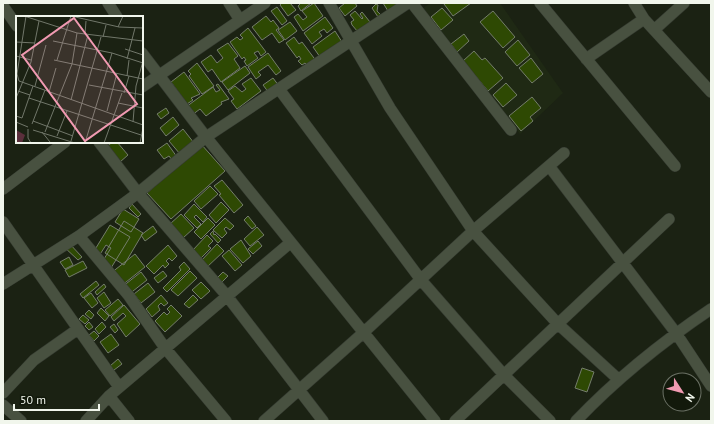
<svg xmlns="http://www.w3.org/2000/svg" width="714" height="424" font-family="'PT Sans',sans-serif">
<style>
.built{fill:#1f2914}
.building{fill:#2e4903;stroke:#747d6b}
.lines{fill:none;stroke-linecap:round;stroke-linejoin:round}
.minor-casing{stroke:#353b31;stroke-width:12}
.minor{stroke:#485140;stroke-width:11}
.inset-road{fill:none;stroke:#71776a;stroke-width:1}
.view{fill:#f19ab2;fill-opacity:0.15;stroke:#f19ab2;stroke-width:2}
.inset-edge{fill:none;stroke:#f1f6ec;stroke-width:2}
</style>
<rect width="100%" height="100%" fill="#1b2213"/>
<path class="built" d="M430 3H500L563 93 520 134 421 10Z"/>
<path class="building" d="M282 3H290L296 10 288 16 280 5Z
M301 3H311L301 11 298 6Z
M314 3 323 16 303 31 294 17 298 14 303 20 307 17 302 11Z
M345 3H355L357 6 345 16 339 8Z
M383 3H397L398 4 388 11Z
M446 3H471L453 16 444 4Z
M376 4 378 5 377 11 381 15 378 17 372 8Z
M277 7 287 21 282 25 271 11Z
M442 8 453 20 441 30 431 17Z
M355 11 362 19 363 18 360 14 362 12 370 22 358 32 352 25 351 22 354 20 350 15Z
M493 11 515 37 503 48 480 22Z
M266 16 271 22 273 20 279 28 276 30 284 40 279 43 272 33 262 40 252 27Z
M325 17 333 28 327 33 324 29 319 32 322 36 312 44 304 33Z
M290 22 297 31 285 40 278 30Z
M248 28 266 52 261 56 258 51 254 53 258 58 247 66 244 61 246 60 244 57 242 59 230 42 237 37 240 40 243 38 240 35Z
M335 31 342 42 320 57 313 47Z
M464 34 469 41 457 52 451 44Z
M294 37 299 44 302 42 317 62 309 68 305 63 302 65 298 61 301 59 299 56 297 58 286 43Z
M518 40 530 55 517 66 505 52Z
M228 43 238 56 234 59 240 68 221 82 212 69 208 72 201 62 211 55 217 63 223 58 217 50Z
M474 51 482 60 485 58 503 78 488 91 463 61Z
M268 53 281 71 276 75 268 65 258 72 261 75 256 79 248 67Z
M531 58 543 74 532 83 519 68Z
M197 63 214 86 202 94 189 76 191 74 188 71Z
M245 66 250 73 228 90 222 82Z
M184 72 200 94 191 98 193 100 187 104 171 82Z
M251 78 261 91 237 109 231 101 234 99 228 91 235 86 242 92 246 89 242 84Z
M273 78 279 86 269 93 263 85Z
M506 83 517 95 503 107 493 95Z
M218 84 229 99 221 102 222 104 206 116 200 109 192 115 186 107 213 87 216 92 220 90 216 85Z
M532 97 541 108 530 117 533 121 521 131 509 116Z
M166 108 169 113 161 119 157 114Z
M173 117 179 125 166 136 160 128Z
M183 129 194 143 180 154 169 141Z
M113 142H117L128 155 120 162 107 146Z
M167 143 177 157 172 160 169 156 164 159 157 150Z
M201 144 225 171 171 219 147 193Z
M222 180 243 205 234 213 219 195 221 194 214 186Z
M210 186 218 194 201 209 194 201Z
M221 202 229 210 216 223 209 215Z
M132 204 141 214 138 217 129 208Z
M194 204 207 217 203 222 196 215 194 217 201 224 197 228 184 215Z
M123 209 139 219 131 232 115 222Z
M181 214 194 228 183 238 170 224Z
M248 216 256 226 252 229 244 220Z
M208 218 215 225 201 239 194 232Z
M225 218 234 226 230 230 226 227 224 229 227 233 222 238 213 230Z
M124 221 143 233 124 265 105 253Z
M110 225 130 237 111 268 102 262 111 248 106 245 97 259 91 256Z
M153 226 157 232 145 241 141 235Z
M257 227 264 235 250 246 244 239Z
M213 231 214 235 215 234 221 240 218 243 210 234Z
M207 235 213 241 208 246 211 248 200 259 192 251Z
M241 240 251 256 243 263 230 249Z
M258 241 262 246 253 254 248 249Z
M68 242 82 257 78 260 63 246Z
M217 244 224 251 206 268 200 262Z
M168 245 177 256 172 261 169 258 166 261 169 264 165 268 163 265 154 274 146 266Z
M229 250 242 265 235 271 222 256Z
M135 254 145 267 121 286 111 273Z
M69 257 73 265 65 269 60 262Z
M83 261 87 268 69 277 65 270Z
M184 262 190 269 167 292 163 288 181 270 179 267Z
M163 271 167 276 158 283 154 278Z
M190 271 197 278 178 296 171 290Z
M141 272 147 280 128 295 122 287Z
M223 272 228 276 220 284 216 279Z
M96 281 99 285 83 298 80 294Z
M201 282 210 291 201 299 192 290Z
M148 283 155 292 141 303 134 294Z
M104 284 106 287 97 295 95 292Z
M104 292 111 303 104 308 97 298Z
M91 293 98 303 92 308 84 298Z
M161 295 168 303 164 306 161 303 158 306 160 310 152 317 146 309Z
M193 295 198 300 189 308 184 304Z
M118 299 123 305 110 316 105 310Z
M124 305 140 324 126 337 117 324 126 316 123 313 114 321 111 317Z
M171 305 182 316 165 332 155 321 164 312 167 315 170 312 167 309Z
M101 308 109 316 105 321 97 313Z
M89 310 94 315 91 319 85 314Z
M83 315 89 320 85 324 79 319Z
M89 322 93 327 89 330 85 326Z
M102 322 106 327 99 334 95 329Z
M114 324 118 330 115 333 110 327Z
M94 331 99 336 94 341 89 335Z
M111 334 119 345 108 353 100 342Z
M118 359 122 364 114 370 110 366Z
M582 368 594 372 587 392 575 388Z"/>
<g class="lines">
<g class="minor-casing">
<path id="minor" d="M108 3 117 17
M229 3 240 20
M329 3 390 108 473 231 558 324 618 379
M412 3 511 130
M540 3 675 166
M634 3 644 19 711 92
M3 6 17 26
M654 30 684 3
M142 53 206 137 435 421
M586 59 644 19
M142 87 265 3
M279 89 421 280 504 375 550 421
M99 142 138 193 227 296 323 421
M549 166 676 333 711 386
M3 189 65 142
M3 222 119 387
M79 236 129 296 165 348 226 421
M3 284 79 236 138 193 206 137 408 3
M3 393 34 360 78 329
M109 396 129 421
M3 405 21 421
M86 421 109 396 290 243
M264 421 363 333 473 231 564 153
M455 421 669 219
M576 421C617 378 662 342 711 309"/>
</g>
<use href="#minor" class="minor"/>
</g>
<g transform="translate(16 16)">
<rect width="127" height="127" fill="#1b2213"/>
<path d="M0 114 9 119 6 127H0Z" fill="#5b2f3c"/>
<path class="inset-road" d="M8 0 61 17 127 25M10 0 1 58 3 65 127 109M55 0 103 11 127 12M102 11 107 0M69 18 70 5M87 21 90 9M37 25 96 37 127 47M0 26 19 27M109 33 127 39M0 40 15 44M111 43 119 12M38 44 127 63M41 44 55 0M111 60 113 44M73 69 127 79M19 70 30 29M2 75 14 79M33 76 40 52M108 77 113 60M0 82 15 46 23 5M13 82 125 119M55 84 72 19M102 87 127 92M91 95 101 57M0 100 6 102 17 70M17 105 57 120M0 106 12 111M117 106 120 70 127 45M16 108 29 74M12 113V122L15 127M17 114 59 127M26 116 34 126M29 116 56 48 61 17M41 120 51 95M55 125 85 21M69 127 96 37M88 127 106 77M124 127 127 112"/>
<path class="view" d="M58 2 121 88 69 125 6 39Z"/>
<rect width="127" height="127" class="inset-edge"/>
</g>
<rect width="714" height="424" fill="none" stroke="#f1f6ec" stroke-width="8"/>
<g transform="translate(682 392) rotate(126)"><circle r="19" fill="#12190b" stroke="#6b7165"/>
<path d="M0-3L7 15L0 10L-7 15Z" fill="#f19ab2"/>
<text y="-6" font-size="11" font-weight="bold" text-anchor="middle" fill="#f1f6ec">N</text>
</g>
<path d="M14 404v6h85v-6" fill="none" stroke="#f1f6ec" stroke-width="2"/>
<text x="20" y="404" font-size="12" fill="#f1f6ec" stroke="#12190b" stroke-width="3" paint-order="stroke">50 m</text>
</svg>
